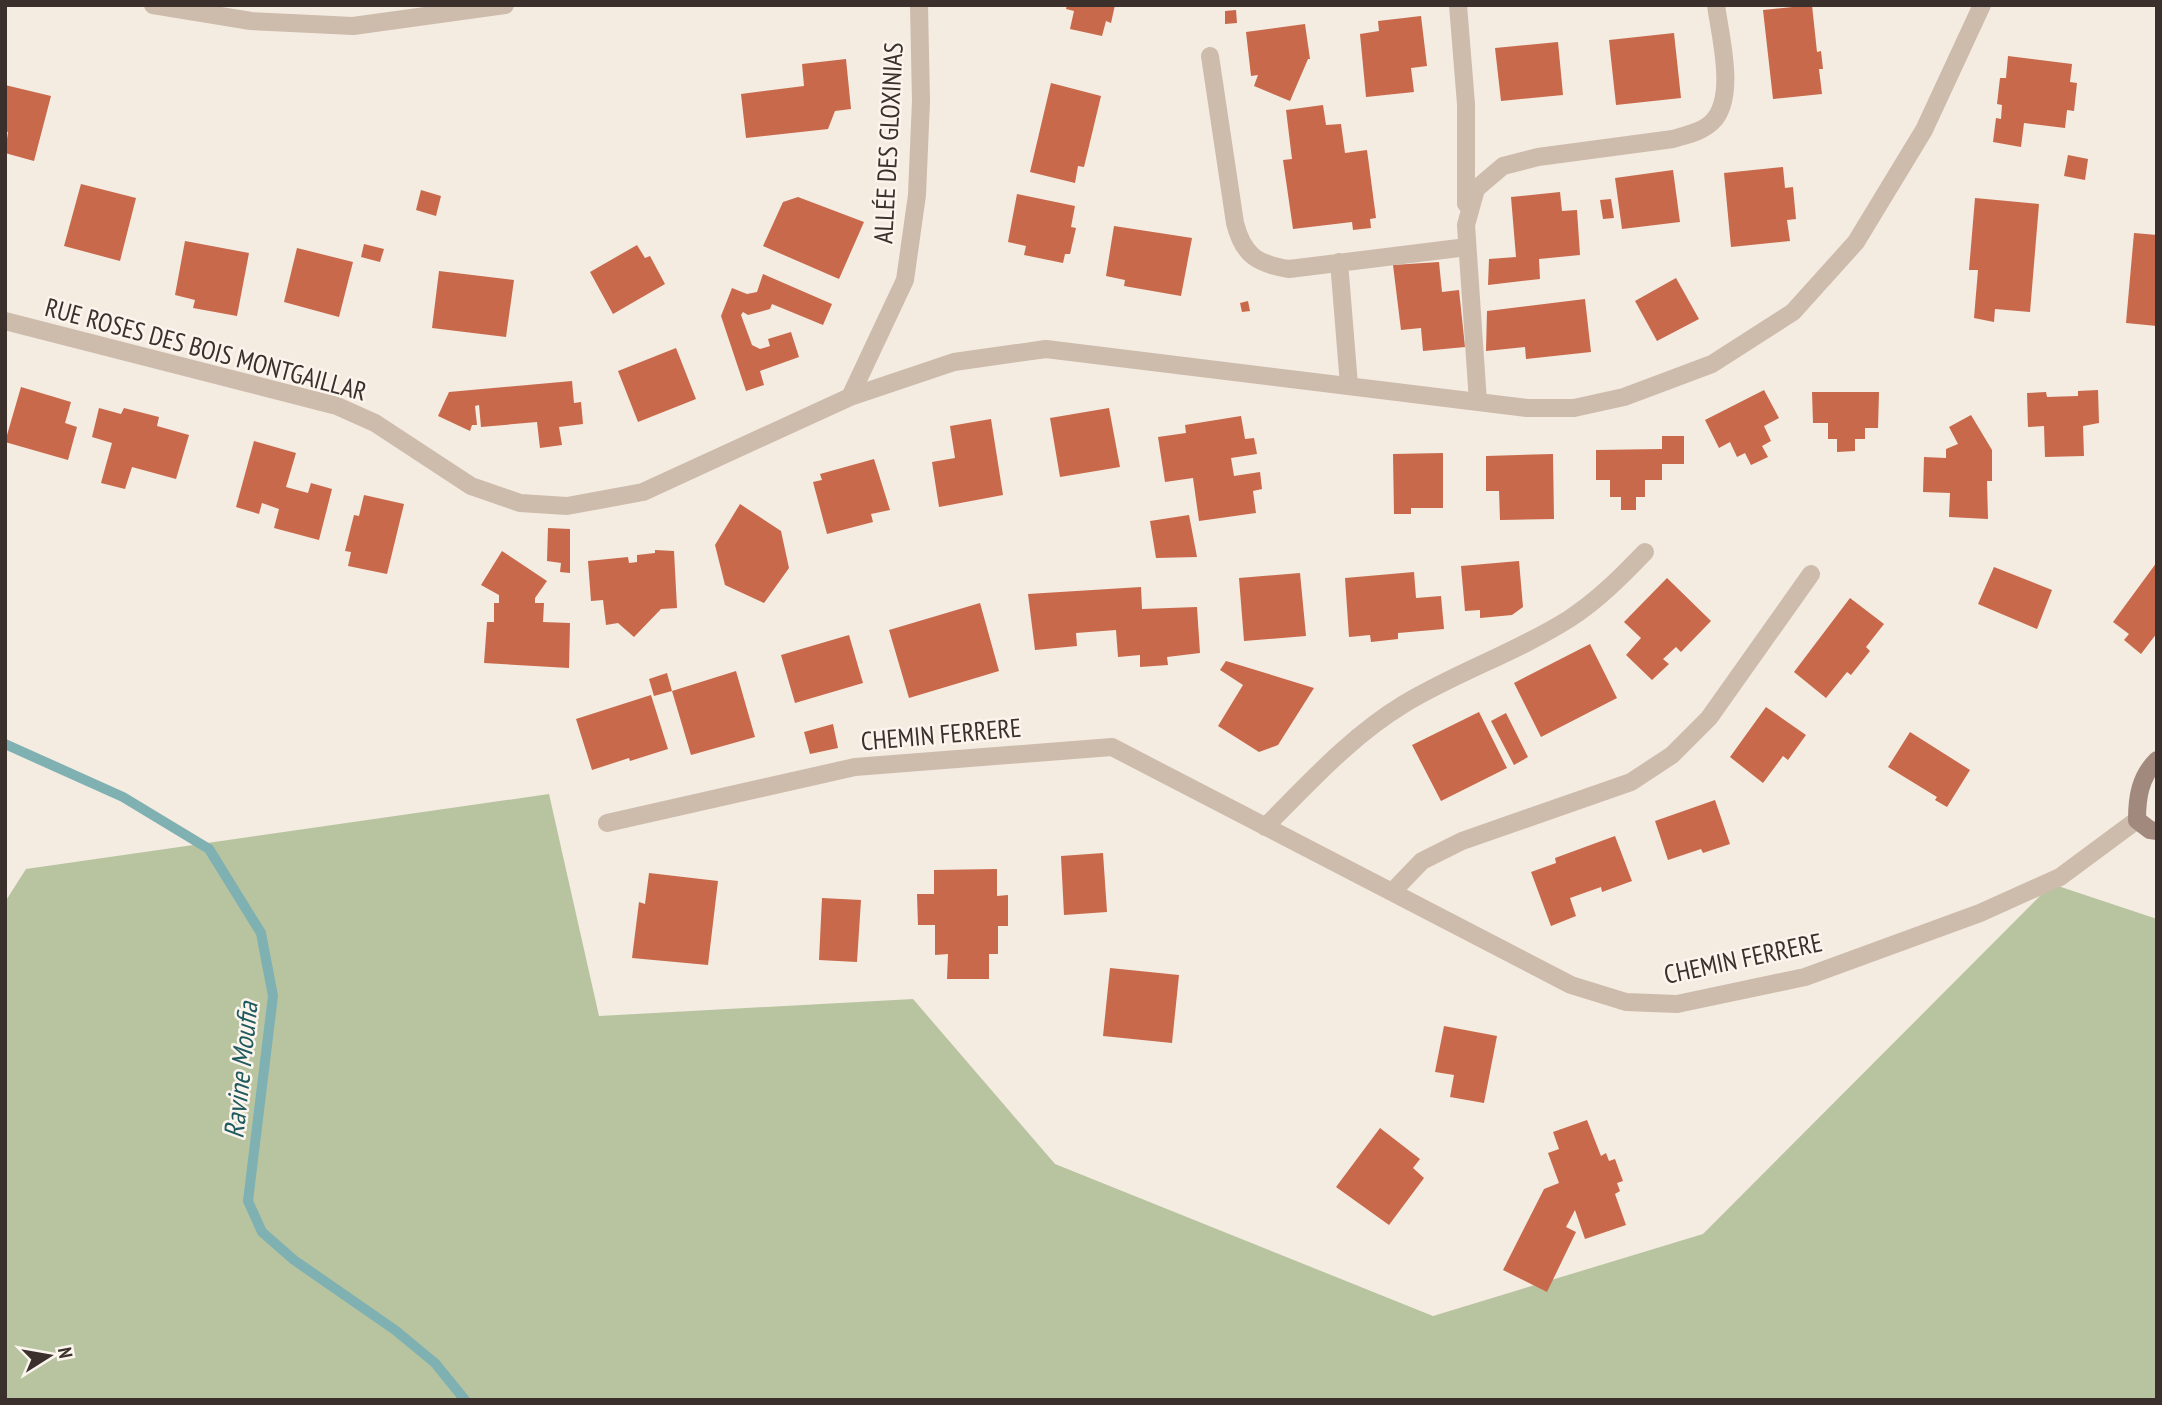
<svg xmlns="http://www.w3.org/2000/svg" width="2162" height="1405" font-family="'PT Sans Narrow',sans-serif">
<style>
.green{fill:#b8c4a0}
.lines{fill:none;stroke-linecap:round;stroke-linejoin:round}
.stream{stroke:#7fb0b2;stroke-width:10}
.building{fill:#c8694b}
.street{stroke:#cdbbac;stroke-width:18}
.secondary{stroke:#a18a7d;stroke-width:18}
.labels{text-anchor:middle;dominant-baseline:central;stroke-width:5;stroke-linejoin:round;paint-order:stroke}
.street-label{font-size:26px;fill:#3b302b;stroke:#fbf5ee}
.water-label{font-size:28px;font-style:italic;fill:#1f5a5e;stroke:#fbf5ee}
</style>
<rect width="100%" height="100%" fill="#f4ebe1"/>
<path class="green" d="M549 794 599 1016 913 999 1055 1164 1433 1316 1703 1234 2052 884 2157 919V1400H5V902L26 869Z"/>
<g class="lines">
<path class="stream" d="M5 744 123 797 209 849 261 933 273 996 248 1201 262 1232 294 1260 395 1330 435 1363 465 1400"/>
</g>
<path class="building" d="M1067 5H1115L1111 23 1106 21 1102 36 1070 29 1074 11 1066 9Z
M1812 5 1817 52 1821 51 1823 69H1819L1822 94 1773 99 1763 10Z
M1236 10 1237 23 1225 24V11Z
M1421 16 1427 66 1411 68 1414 92 1366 97 1360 34 1379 31 1378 21Z
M1305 24 1310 59H1308L1290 101 1254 86 1258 75 1251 76 1246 32Z
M1674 33 1681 98 1616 105 1609 40Z
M1558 42 1563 95 1501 101 1495 48Z
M2008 56 2072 64 2070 82 2077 83 2074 111 2067 110 2065 128 2024 123 2021 147 1993 142 1996 118 2001 119 2002 105 1997 104 2000 78H2006Z
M846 59 851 109 835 111 828 129 746 138 741 94 804 86 802 64Z
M1051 83 1101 96 1084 167 1078 166 1075 183 1030 172Z
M5 85 51 96 34 161 5 153 8 132 5 131Z
M1323 105 1326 125 1341 124 1345 153 1367 150 1376 218 1370 219 1371 228 1353 230 1352 222 1293 229 1283 160 1292 159 1286 110Z
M2068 155 2088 159 2085 180 2064 176Z
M1783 167 1785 188 1793 187 1796 219 1787 220 1790 241 1731 247 1724 173Z
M1673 170 1680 222 1622 229 1615 178Z
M81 184 136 198 120 261 64 246Z
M421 190 441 196 436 216 416 210Z
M1560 192 1562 211 1577 210 1580 255 1539 259 1540 279 1488 285 1489 259 1516 257 1511 197Z
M1017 194 1075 206 1071 227 1076 228 1070 254H1065L1063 263 1024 255 1026 246 1008 242Z
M798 197 864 222 839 279 763 246 783 202Z
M1975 198 2039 204 2030 312 1995 309 1994 322 1974 318 1978 270H1969Z
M1611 199 1614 218 1603 219 1600 200Z
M1114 226 1192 238 1181 296 1124 286 1125 280 1106 276Z
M2134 233 2157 235V326L2126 323Z
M185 241 249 253 237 316 193 308 195 300 175 295Z
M364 244 384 249 380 262 361 257Z
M637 245 645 258 650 256 665 284 613 314 590 272Z
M297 248 353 262 339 317 284 302Z
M1439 262 1442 292 1459 290 1465 347 1423 351 1421 328 1401 330 1393 265Z
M439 271 514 280 506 337 432 328Z
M763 274 832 304 823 325 772 304 770 309 748 315 743 312 741 315 752 345 760 349 770 346 768 339 791 332 799 357 760 371 764 385 746 391 721 316 732 288 747 294 757 292Z
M1676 278 1699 319 1657 341 1635 301Z
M1585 299 1591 352 1526 359 1525 347 1486 351 1487 311Z
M1248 301 1250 311 1242 312 1240 303Z
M676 348 696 399 638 422 618 371Z
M572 381 574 403 581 402 583 424 559 427 562 445 540 448 537 422 481 427 479 405 475 406 477 425H472L470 431 438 416 449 392Z
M21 387 71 402 65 423 77 427 68 460 5 442Z
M1764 390 1779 418 1764 426 1771 441 1762 446 1768 457 1751 465 1745 453 1737 457 1730 442 1719 448 1705 420Z
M2098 390 2099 423 2083 426 2084 456 2045 457 2044 426 2028 427 2027 393 2046 392 2047 397 2078 396V391Z
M1812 392H1879L1878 428H1865V439H1855V451L1837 452V439H1828V423H1813Z
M99 408 121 414 124 408 159 417 157 426 189 435 176 479 132 467 125 489 101 483 112 443 92 437Z
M1109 408 1120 467 1060 477 1050 418Z
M1971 415 1992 450V481H1987L1988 519 1949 517 1950 493 1923 492 1924 457 1946 458V449L1958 444 1949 427Z
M1241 416 1245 439 1254 438 1257 454 1231 458 1234 476 1260 472 1262 489 1253 491 1256 513 1199 521 1193 478 1165 482 1158 437 1186 433 1185 425Z
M991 419 1003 495 939 507 932 462 955 458 950 426Z
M1662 436H1684V464H1662V480H1645V497H1636V510H1621V497H1610V480H1596V450L1662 449Z
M254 441 296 453 286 487 308 493 311 483 332 489 319 540 274 528 279 509 262 503 259 514 236 507Z
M1443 453V508H1411V514H1394L1393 454Z
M1553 454 1554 519 1500 520 1499 491H1486V456Z
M874 459 890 510 871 514 873 522 827 534 813 482 822 480 820 474Z
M364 495 404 504 387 574 348 566 351 552 345 551 354 515 359 516Z
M740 504 781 531 789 568 764 603 725 585 715 545Z
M1189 515 1197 557 1156 558 1150 521Z
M548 528 570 529V573L560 572 561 563 547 561Z
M655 550 674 551 677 608 661 609 634 637 618 623 606 625 603 600 591 601 588 561 628 557 629 563 637 562V555L655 553Z
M502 551 547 581 535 598V603H544L543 622 570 623 569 668 484 663 487 622H494V603H499V595L481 585Z
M1519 561 1523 607 1512 615 1480 618V610L1465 611 1461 566Z
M2157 562V633L2141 654 2124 640 2129 634 2113 622Z
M1994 567 2052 590 2037 629 1978 604Z
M1414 572 1416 598 1441 596 1444 629 1398 633V639L1371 642 1370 635 1349 637 1345 578Z
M1300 573 1306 636 1244 641 1239 578Z
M1667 578 1711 621 1681 652 1676 647 1663 659 1669 664 1652 680 1626 655 1641 638 1624 622Z
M1141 587 1142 609 1197 607 1200 653 1167 657 1168 665 1140 667V655L1118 657 1116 630 1076 633 1077 646 1035 650 1028 594Z
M1850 598 1884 624 1866 647 1870 651 1851 675 1847 672 1826 698 1794 672Z
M980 603 999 671 909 698 889 630Z
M849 635 863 683 795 703 781 655Z
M1590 644 1617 698 1541 737 1514 683Z
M1226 661 1314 688 1278 745 1259 752 1218 726 1243 685 1220 670Z
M736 671 755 737 691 755 672 691Z
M667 673 672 691 654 696 649 679Z
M651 695 668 749 630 761 629 758 592 770 576 719Z
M1766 707 1806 735 1788 760 1783 756 1763 783 1730 757Z
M1479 712 1507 768 1441 801 1412 745Z
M1506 713 1528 757 1514 765 1491 721Z
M833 724 838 748 810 754 804 732Z
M1910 732 1970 770 1947 807 1935 800 1937 797 1888 767Z
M1715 800 1730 844 1703 853 1701 849 1668 860 1655 821Z
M1615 836 1632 881 1602 892 1601 887 1570 898 1576 916 1551 926 1531 872 1556 863 1555 858Z
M1103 853 1107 912 1064 915 1061 856Z
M997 869V896L1008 895V926H998V954H989V979H947L948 954 935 955V925H918L917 894H934V870Z
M649 873 718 881 708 965 632 958 639 902 645 904Z
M822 898 861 900 857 962 819 960Z
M1110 968 1179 975 1172 1043 1103 1036Z
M1444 1026 1497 1036 1484 1103 1450 1097 1454 1075 1435 1072Z
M1587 1120 1601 1156 1606 1153 1609 1161 1615 1159 1623 1181 1617 1183 1620 1191 1615 1194 1626 1225 1585 1239 1575 1210 1566 1227 1576 1232 1547 1292 1503 1270 1544 1189 1559 1183 1548 1153 1559 1149 1553 1132Z
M1380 1128 1420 1159 1413 1168 1424 1178 1389 1225 1336 1187Z"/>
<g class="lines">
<path class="street" d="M153 5 251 21 353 26 505 5
M1458 5 1466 104V204
M1210 56 1235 223C1243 255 1257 264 1289 269L1467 247
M1339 262 1349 385
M5 321 337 406 375 423 471 486 520 503 567 506 643 492 850 397 954 362 1046 349 1527 408H1574L1624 397 1712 364 1793 312 1856 242 1924 130 1982 5
M850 397 905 280 917 195 921 101 919 5
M1478 402 1466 225 1476 189 1503 166 1538 157 1673 139C1686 135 1702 132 1712 122 1737 98 1720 36 1716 5
M607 823 855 767 1112 747 1571 985 1626 1002 1677 1004 1805 977 1980 913 2060 877 2137 820
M1265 827C1308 784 1351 736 1404 704 1457 672 1517 652 1569 619 1598 600 1621 577 1645 552
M1392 892 1422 861 1462 841 1631 782 1672 755 1709 718 1811 574"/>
<path class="secondary" d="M2157 760C2140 777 2137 797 2137 820L2150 830 2157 831"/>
</g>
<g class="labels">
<g class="street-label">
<text transform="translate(888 143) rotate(-87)">ALLÉE DES GLOXINIAS</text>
<text transform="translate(206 349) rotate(15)">RUE ROSES DES BOIS MONTGAILLAR</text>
<text transform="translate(941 734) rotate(-5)">CHEMIN FERRERE</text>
<text transform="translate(1743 958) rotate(-12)">CHEMIN FERRERE</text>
</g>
<g class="water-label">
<text transform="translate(240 1070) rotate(-84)">Ravine Moufia</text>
</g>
</g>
<rect width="2162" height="1405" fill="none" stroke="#3b302b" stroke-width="14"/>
<g transform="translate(49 1356) rotate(79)" stroke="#fbf5ee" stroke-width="5" paint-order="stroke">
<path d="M0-5L12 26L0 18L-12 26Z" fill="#3b302b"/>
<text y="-10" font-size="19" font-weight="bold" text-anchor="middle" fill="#3b302b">N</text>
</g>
</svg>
